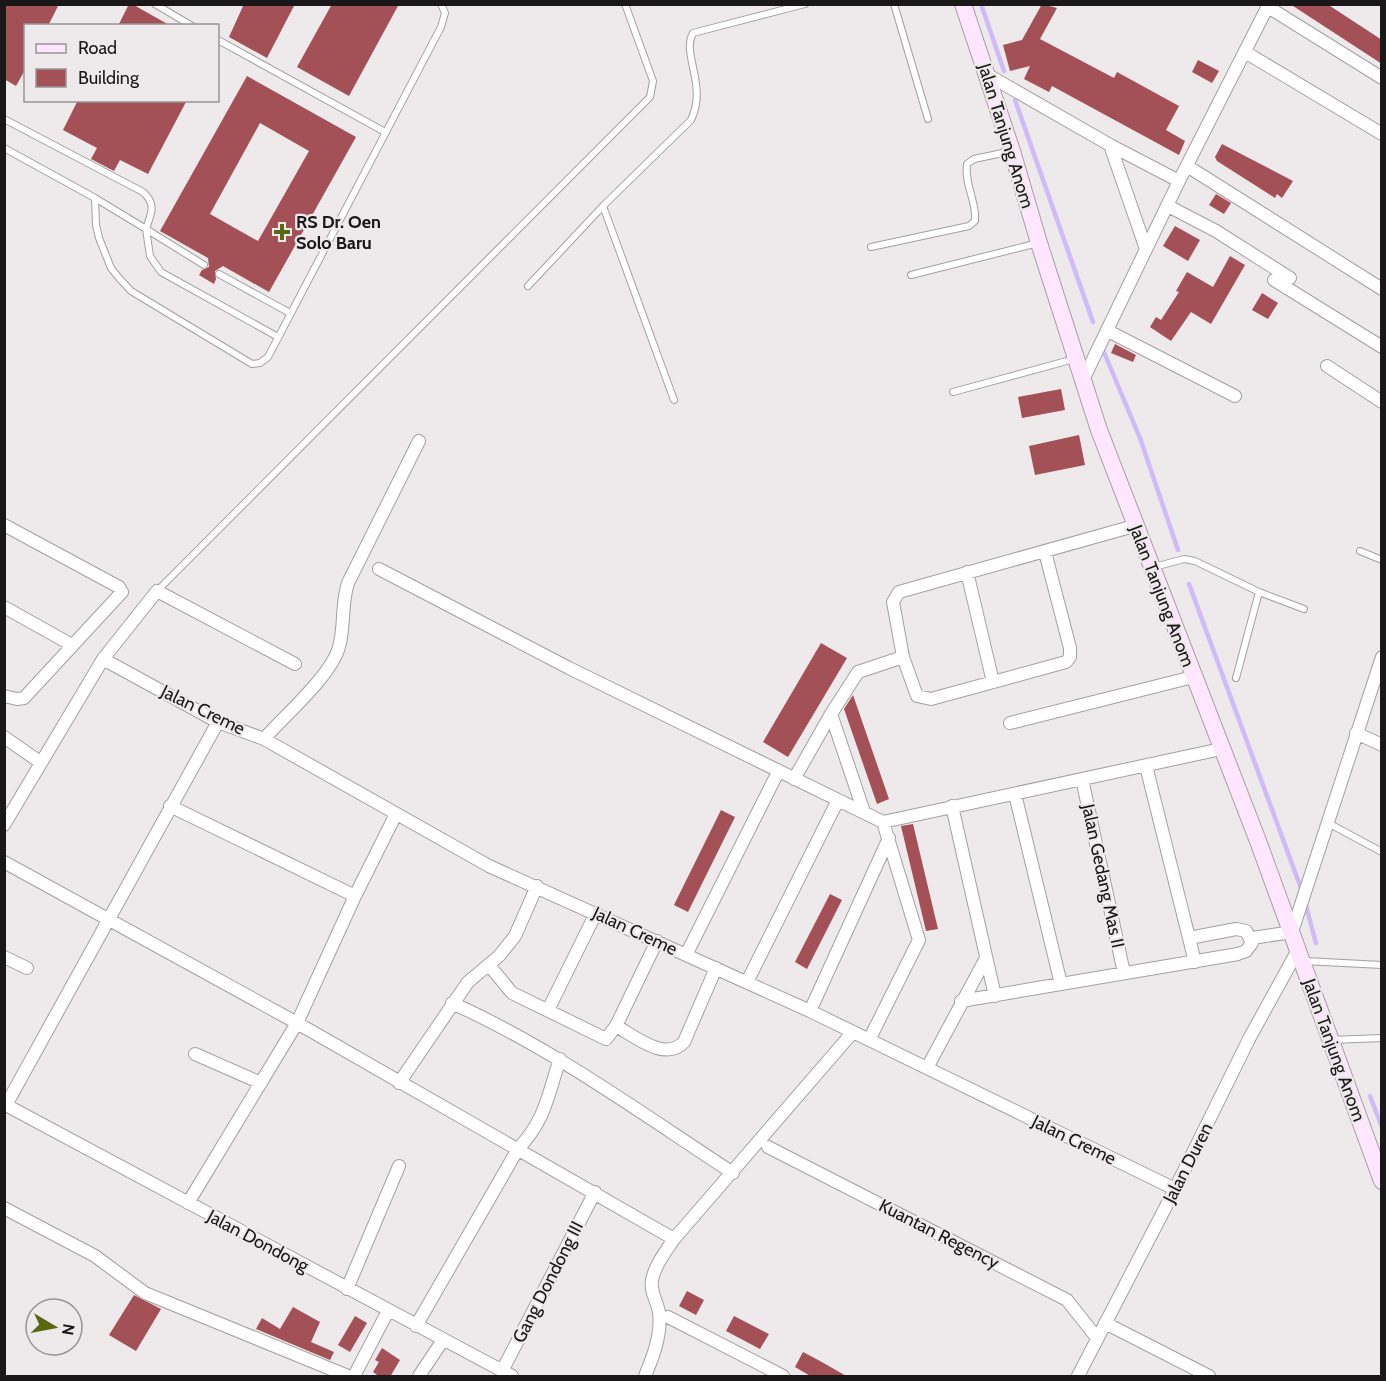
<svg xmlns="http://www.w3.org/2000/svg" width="1386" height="1381" font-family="Cabin,sans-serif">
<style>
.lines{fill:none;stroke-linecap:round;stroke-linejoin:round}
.stream{stroke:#d0baf8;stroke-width:4.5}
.building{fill:#a35056;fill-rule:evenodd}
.service-casing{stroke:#a49fa1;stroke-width:8}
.minor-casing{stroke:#a49fa1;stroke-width:14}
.secondary-casing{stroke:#a49fa1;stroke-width:18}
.service{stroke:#fff;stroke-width:6}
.minor{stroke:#fff;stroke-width:12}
.secondary{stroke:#fee7fe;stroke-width:16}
.poi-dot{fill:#5a6911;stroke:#eee9eb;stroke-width:2}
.labels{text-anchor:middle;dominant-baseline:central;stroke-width:4.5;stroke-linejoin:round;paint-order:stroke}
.street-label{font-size:18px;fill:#191718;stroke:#eee9eb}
.poi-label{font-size:18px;font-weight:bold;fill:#191718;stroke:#eee9eb;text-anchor:start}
</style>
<rect width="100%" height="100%" fill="#eee9eb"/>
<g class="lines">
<path class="stream" d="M981 4 1004 71
M1015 100 1093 322
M1103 350 1140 438 1178 550
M1189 584 1302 891
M1305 902 1316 943
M1370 1096 1382 1127"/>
</g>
<path class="building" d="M4 4H59L48 26H26V68L16 86 4 79Z
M129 4H132L171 26H118Z
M244 4H295L267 58 229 37Z
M332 4H399L349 96 297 67Z
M1042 4 1057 8 1040 39 1114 78 1117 72 1179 106 1166 130 1185 141 1179 155 1052 86 1049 92 1024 79 1030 66 1010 71 1003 45 1022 40Z
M1290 4H1327L1382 40V64Z
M1198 60 1219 71 1212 83 1192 72Z
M247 76 356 137 269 292 223 266 215 271 216 279 214 284 199 275 202 270 209 267 208 258 160 231ZM260 123 309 151 258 241 210 214Z
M78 100H187L148 174 120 160 114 171 91 159 97 148 63 130Z
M1222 144 1293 181 1282 198 1277 194 1275 198 1217 161 1215 157Z
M1216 194 1231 203 1224 214 1209 205Z
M1175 226 1200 240 1188 261 1163 246Z
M1230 256 1245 265 1211 324 1191 312 1171 341 1150 327 1156 317 1161 320 1179 292 1176 291 1187 272 1213 287Z
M1262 293 1278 303 1268 319 1252 310Z
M1115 344 1136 355 1133 362 1111 353Z
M1061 389 1065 410 1022 418 1018 397Z
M1079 435 1085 465 1035 475 1029 446Z
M821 643 847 658 788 757 763 742Z
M853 695 889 799 877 804 844 709Z
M721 810 735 817 688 912 674 905Z
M913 824 938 929 926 931 901 826Z
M830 894 842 900 807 969 795 962Z
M687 1291 704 1300 696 1315 679 1306Z
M134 1295 161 1309 136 1351 109 1335Z
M293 1307 320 1322 311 1342 334 1352 330 1360 256 1329 262 1318 280 1329Z
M355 1316 367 1323 350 1352 338 1345Z
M734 1316 769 1334 760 1349 726 1331Z
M382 1348 400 1360 390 1377H380L373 1372 379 1362 375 1360Z
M803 1352 820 1361 848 1377H812L795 1367Z"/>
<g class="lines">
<g class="service-casing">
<path id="service" d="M155 4 192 26
M894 4 928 119
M218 40 385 132
M4 119 143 192C157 205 151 213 146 229L204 265
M4 148 95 198 96 225 99 238 111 268 119 278 131 291 252 364 260 363 268 357 441 27 445 13 441 4
M95 198 146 229 150 256 161 272 278 337
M871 247 969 226 975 221C977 202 964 184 967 164L974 159 1012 151
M219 274 290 313
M911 275 1038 243
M528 286 603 206
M953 392 1074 359
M674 400 603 206 691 120C708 85 681 54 693 33L805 4
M1360 551 1382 560
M1154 567 1184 559 1195 561 1259 592 1304 609
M157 591 650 97 653 81 625 4
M1236 678 1259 592
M1328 823 1382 852
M1304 961 1382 965
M1331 1040 1382 1038"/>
</g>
<g class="minor-casing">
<path id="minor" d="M1268 7 1382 78
M1245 52 1382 134
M988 75 1110 145 1179 181
M1110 145 1146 249
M1187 166 1382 289
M1168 206 1216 231 1290 278
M1274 280 1382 347
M1108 331 1235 396
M1327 366 1382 402
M1082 382 1179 181 1269 4
M4 525 119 587 122 592 24 698 17 699 4 696
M1045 552 1070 648V657L1066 662 931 699 917 696 903 657 893 602 899 592 1134 526
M379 569 569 668 883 822 1221 749
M967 572 993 682
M4 607 72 645
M103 659 218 722 264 739 489 866 810 1011 1175 1189
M1010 723 1193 677
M1356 733 1382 745
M4 737 40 762
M264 739C285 715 331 676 339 647 345 626 341 604 348 583L419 441
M1146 766 1195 962
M794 779 831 714
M1082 779 1124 973
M1015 794 1061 984
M170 806 355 896 297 1023 188 1203
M952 806 995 996
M864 812 831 714 858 672 903 657
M4 825 103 659 157 591 295 664
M4 862 297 1023 674 1239
M355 896 396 814
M1252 938 1292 932 1382 657
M686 955 778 772
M4 957 27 968
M489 965 512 993 606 1039 616 1026 657 941
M747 982 838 800
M961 1001 1238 954 1246 951 1252 943 1246 931 1236 929 1189 938
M452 1003C552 1048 641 1113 733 1173
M548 1010 596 913
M810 1011 889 838
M616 1026C636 1037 665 1062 684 1042L716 968
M869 1040 919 940 883 822
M195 1054 261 1083
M927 1068 986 958
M399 1083 468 982 499 956 515 936 537 886
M4 1104 512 1376
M6 1105 218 722
M768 1147 1067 1300 1097 1338
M4 1208 95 1256 145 1293 348 1376
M347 1289 399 1166
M668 1317 783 1376
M1105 1323 1209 1376
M416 1326 518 1149C546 1119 547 1097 560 1059
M502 1371 595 1192
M354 1376 388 1311
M419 1376 443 1340
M645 1376C653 1357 662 1334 659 1312 657 1301 650 1292 652 1280 655 1265 666 1251 674 1239L853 1032
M1078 1376 1175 1189 1250 1037 1298 950"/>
</g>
<g class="secondary-casing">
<path id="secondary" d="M963 4 1012 151 1039 243 1099 430 1258 841 1382 1181"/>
</g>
<use href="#service" class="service"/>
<use href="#minor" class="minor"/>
<use href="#secondary" class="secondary"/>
</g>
<path class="poi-dot" d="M279 223h6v6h6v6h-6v6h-6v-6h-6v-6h6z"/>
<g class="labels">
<g class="street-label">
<text transform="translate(1006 136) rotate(73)">Jalan Tanjung Anom</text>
<text transform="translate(1162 596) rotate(69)">Jalan Tanjung Anom</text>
<text transform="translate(203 710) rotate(26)">Jalan Creme</text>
<text transform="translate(1103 876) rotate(78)">Jalan Gedang Mas II</text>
<text transform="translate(635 931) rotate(25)">Jalan Creme</text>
<text transform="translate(1334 1050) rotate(70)">Jalan Tanjung Anom</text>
<text transform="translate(1074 1140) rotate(26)">Jalan Creme</text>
<text transform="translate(1188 1163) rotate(-63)">Jalan Duren</text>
<text transform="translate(939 1234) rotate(27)">Kuantan Regency</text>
<text transform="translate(258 1241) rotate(28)">Jalan Dondong</text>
<text transform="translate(548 1282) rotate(-63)">Gang Dondong III</text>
</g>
<g class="poi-label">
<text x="296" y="222">RS Dr. Oen<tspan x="296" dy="21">Solo Baru</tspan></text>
</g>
</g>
<rect width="1386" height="1381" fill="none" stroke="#191718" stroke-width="12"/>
<rect x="24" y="24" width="195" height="78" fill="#eee9eb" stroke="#999597" stroke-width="1.5"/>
<rect x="36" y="44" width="30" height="9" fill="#fee7fe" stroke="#999597" stroke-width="1.5"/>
<text x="78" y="54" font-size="18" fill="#191718">Road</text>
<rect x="36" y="69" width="30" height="18" fill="#a35056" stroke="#999597" stroke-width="1.5"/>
<text x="78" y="84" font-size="18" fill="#191718">Building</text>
<g transform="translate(54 1327) rotate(100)"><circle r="28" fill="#eee9eb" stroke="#999597" stroke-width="1.5"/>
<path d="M0-4.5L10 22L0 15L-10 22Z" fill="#5a6911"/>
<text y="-9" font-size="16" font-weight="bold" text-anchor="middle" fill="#191718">N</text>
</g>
</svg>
